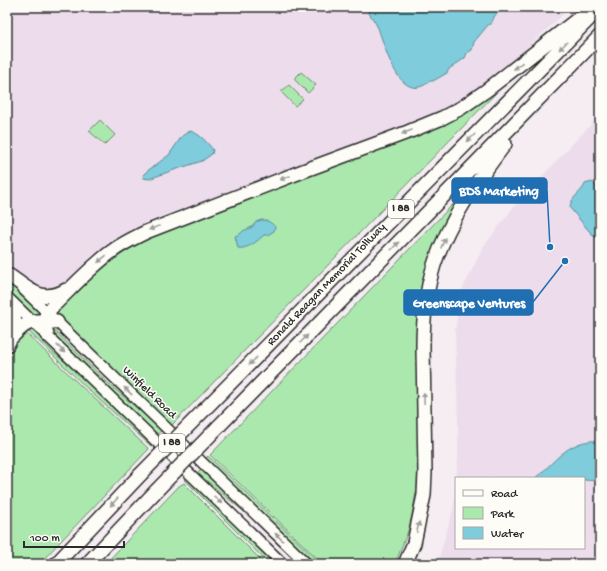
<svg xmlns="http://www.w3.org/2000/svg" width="607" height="571" font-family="'Gochi Hand',sans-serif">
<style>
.built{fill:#ecdcec}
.green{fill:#abe8ae;stroke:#6b8a6c}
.water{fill:#7eccdc;stroke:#5d8c95}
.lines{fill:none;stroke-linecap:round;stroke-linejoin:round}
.secondary-casing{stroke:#2b2b2b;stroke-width:13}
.motorway-casing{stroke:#2b2b2b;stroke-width:16}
.secondary{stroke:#fdfcf7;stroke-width:10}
.motorway{stroke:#fdfcf7;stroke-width:13}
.motorway-bridge-casing{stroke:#2b2b2b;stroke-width:16;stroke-linecap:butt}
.motorway-bridge{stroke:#fdfcf7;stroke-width:13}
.oneway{fill:#9e9e9b}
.labels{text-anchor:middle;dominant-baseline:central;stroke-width:3;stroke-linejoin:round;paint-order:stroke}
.shield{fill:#fdfcf7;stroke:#6a6a68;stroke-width:1}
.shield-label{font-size:11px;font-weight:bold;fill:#2b2b2b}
.street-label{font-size:12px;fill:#2b2b2b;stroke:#fdfcf7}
.leader{fill:none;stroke:#1f6fb2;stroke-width:1.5}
.callout-dot{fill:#1f6fb2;stroke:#fdfcf7;stroke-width:1.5}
.callout{fill:#1f6fb2;stroke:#1f6fb2;stroke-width:1.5}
.callout-label{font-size:13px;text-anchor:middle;font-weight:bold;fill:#fff}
</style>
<rect width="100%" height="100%" fill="#f5edf2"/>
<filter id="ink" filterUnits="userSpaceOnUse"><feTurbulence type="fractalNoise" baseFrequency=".025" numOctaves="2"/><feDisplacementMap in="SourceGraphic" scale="8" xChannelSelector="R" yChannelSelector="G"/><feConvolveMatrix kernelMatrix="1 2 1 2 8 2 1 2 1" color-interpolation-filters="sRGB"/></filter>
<g filter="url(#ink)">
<path class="built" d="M7 7H571L502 71 469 96 442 111 412 124 149 221 111 241 93 255 57 290 52 293 31 284 7 262Z
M600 115V564H436L439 558 454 506 456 480V548H584V478H456L458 459V418L455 331 461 292 484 246 516 204Z"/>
<path class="green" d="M301 72 316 85 308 93 294 79Z
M289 85 303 99 295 106 281 92Z
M498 89 495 94 171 426 56 315C60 308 67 302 73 296 94 275 115 257 141 242Z
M100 120 115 135 105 145 89 131Z
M457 200H458L420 301 416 338 418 459 417 487 412 515 408 531 395 564H323L210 455Z
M7 281 41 313 39 315 30 313 7 291Z
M30 325 45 344 54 353 84 377 153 444 151 446 95 396 25 328Z
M23 330 81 386 149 449 39 564H7V358Z
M54 330 107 382 162 430 157 435 59 341 54 334Z
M208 456 321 564H313L205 459Z
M202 468 259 524 197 473Z
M188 477 277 564H269L185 480Z
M184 483 265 564H105L179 486Z"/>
<path class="water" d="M365 7H501L499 12 495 15 491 24 488 25 474 42 472 50 467 53 465 58 449 69 447 73 433 81H430C400 107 385 47 378 28 375 21 369 14 365 7Z
M190 131C199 133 208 143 213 150L212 154 202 161 171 171 149 179 144 178 143 175 146 172 169 155 182 136Z
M592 182 600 189V242L589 231 570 208C570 197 582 193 585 184Z
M261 220C267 220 271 222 275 227L274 231 268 235H264C258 241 246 250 238 248L235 236 240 234 243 231 252 227 256 222Z
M600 440V481L584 480V478H535C550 467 560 451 578 444 585 441 593 441 600 440Z"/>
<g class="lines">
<g class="secondary-casing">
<path id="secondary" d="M24 290 307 564
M7 297 283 564"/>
</g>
<g class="motorway-casing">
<path id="motorway" d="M10 276C30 290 42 304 66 290
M7 302C18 320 17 327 7 345
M47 335C44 326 44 321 47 312 68 292 87 270 111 252 121 244 134 238 146 232L303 171 408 132 442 118 461 108 487 90 593 7
M12 337C21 327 30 319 44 321 49 321 52 322 57 322
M203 411 590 18
M218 427 600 36
M56 564 141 474
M87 564 157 490
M405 564 414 543 424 495 425 473 423 347C423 319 426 291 434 265 449 220 477 181 505 144"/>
</g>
<use href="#secondary" class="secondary"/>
<use href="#motorway" class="motorway"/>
<g class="motorway-bridge-casing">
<path id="motorway-bridge" d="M141 474 203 411
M157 490 218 427"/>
</g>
<use href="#motorway-bridge" class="motorway-bridge"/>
</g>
<defs><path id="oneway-solid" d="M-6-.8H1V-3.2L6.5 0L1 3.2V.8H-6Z"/></defs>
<g class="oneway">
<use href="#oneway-solid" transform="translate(563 46) rotate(135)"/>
<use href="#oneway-solid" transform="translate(518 66) rotate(141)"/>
<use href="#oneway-solid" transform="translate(407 132) rotate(159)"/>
<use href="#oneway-solid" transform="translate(471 138) rotate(135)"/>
<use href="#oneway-solid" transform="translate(285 178) rotate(159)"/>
<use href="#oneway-solid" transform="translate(154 228) rotate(159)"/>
<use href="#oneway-solid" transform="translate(443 243) rotate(-67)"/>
<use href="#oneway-solid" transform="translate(395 246) rotate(-46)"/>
<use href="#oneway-solid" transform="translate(102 259) rotate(140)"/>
<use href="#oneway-solid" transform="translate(304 339) rotate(-46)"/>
<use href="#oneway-solid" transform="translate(61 349) rotate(44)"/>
<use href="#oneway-solid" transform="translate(253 361) rotate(134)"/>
<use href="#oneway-solid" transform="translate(128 391) rotate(-136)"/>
<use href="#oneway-solid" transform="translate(424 398) rotate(-92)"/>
<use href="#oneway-solid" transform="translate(218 500) rotate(44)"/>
<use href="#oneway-solid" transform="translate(114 502) rotate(133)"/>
<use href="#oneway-solid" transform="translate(418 527) rotate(-76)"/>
<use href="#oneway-solid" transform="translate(279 537) rotate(-136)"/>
</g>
</g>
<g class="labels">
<g class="shield">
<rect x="388" y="200" width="26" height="18" rx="3"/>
<rect x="159" y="434" width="26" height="18" rx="3"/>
</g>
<g class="shield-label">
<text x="401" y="209">I 88</text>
<text x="172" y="443">I 88</text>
</g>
<g class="street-label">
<text transform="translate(327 285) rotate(-46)">Ronald Reagan Memorial Tollway</text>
<text transform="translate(149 393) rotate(44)">Winfield Road</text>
</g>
</g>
<path class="leader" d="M550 247L547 191M565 261L533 302"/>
<g class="callout-dot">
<circle cx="550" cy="247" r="4"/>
<circle cx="565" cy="261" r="4"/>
</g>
<g class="callout">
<rect x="452" y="178" width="95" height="25" rx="4"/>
<rect x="404" y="290" width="129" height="25" rx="4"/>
</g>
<g class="callout-label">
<text x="499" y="195">BDS Marketing</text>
<text x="469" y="307">Greenscape Ventures</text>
</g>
<rect width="607" height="571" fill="none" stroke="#fdfcf7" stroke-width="24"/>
<rect x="12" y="12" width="583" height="547" fill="none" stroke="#2b2b2b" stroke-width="1.5" filter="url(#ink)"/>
<rect x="455" y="477" width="130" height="72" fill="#fdfcf7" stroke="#a9a8a5"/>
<rect x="463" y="490" width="20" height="6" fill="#fdfcf7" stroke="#a9a8a5"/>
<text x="491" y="497" font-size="12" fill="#2b2b2b">Road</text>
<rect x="463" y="507" width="20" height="12" fill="#abe8ae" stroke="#a9a8a5"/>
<text x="491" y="517" font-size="12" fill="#2b2b2b">Park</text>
<rect x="463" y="527" width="20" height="12" fill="#7eccdc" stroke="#a9a8a5"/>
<text x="491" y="537" font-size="12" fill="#2b2b2b">Water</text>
<path d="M24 541v6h100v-6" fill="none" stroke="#2b2b2b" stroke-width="2"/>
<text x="30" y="541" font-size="12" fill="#2b2b2b" stroke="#fdfcf7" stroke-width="3" paint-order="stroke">100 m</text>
</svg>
